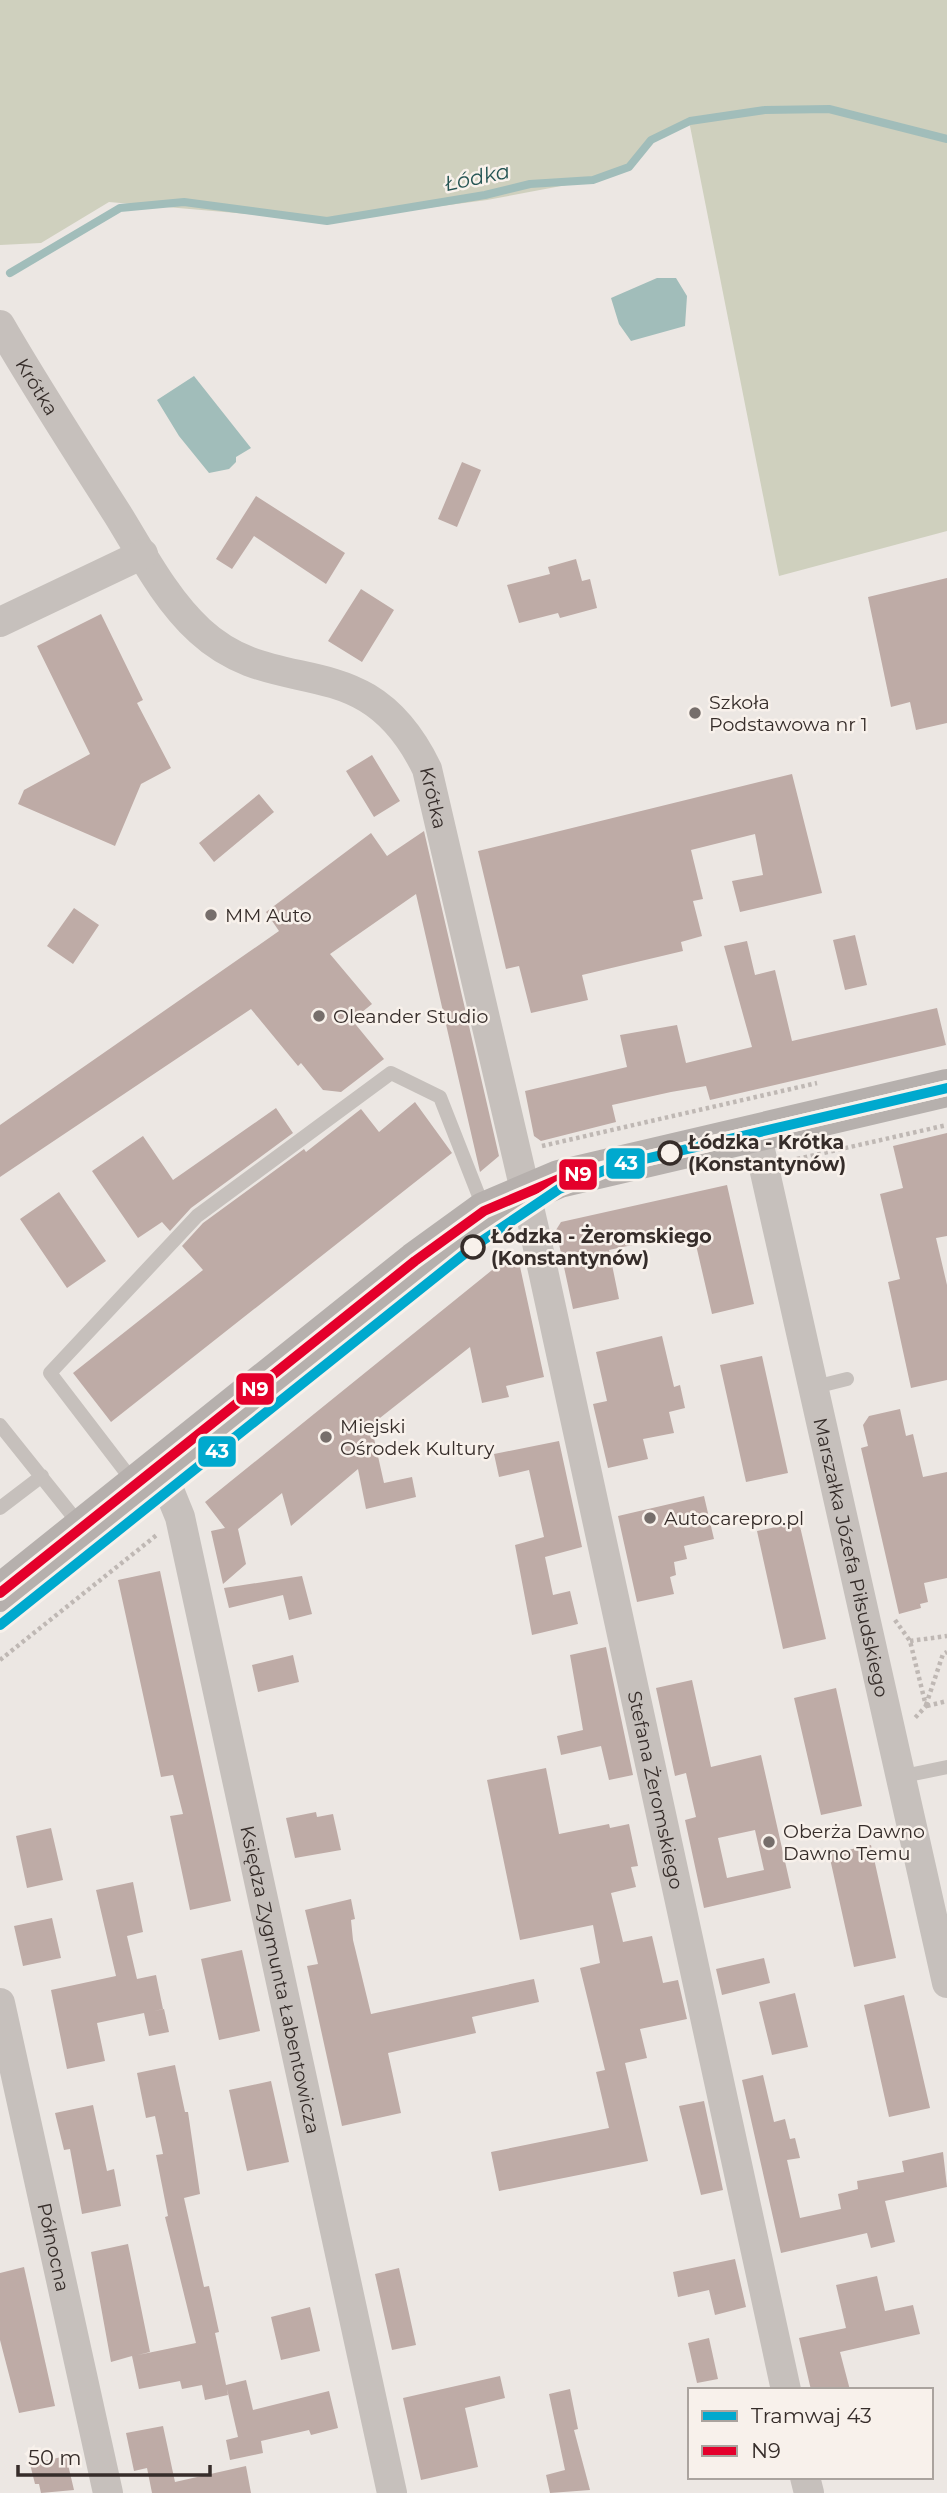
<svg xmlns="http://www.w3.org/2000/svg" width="947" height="2493" font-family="Montserrat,sans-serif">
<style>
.green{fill:#cfd0be}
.water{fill:#a1bdba}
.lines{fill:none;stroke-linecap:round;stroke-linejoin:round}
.stream{stroke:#a1bdba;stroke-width:8}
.building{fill:#beaba6;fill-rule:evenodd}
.path{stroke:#bfb8b4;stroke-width:4.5;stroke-dasharray:3.5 3.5;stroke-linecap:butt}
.lane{stroke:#c6c0bc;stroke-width:14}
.street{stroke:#c6c0bc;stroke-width:30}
.secondary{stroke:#b6b0ad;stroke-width:38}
.bus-1-casing{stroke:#f8f1eb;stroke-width:16}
.bus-1{stroke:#e4002b;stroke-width:10}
.tram-1-casing{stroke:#f8f1eb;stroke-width:16}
.tram-1{stroke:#00a9ce;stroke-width:10}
.poi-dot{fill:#766e6b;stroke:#f8f1eb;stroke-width:2.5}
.stop-dot{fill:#f8f1eb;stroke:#362d2a;stroke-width:3.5}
.labels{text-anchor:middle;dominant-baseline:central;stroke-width:5;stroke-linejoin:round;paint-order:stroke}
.street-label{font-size:19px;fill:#362d2a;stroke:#f8f1eb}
.poi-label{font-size:19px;fill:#362d2a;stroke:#f8f1eb;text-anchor:start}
.stop-label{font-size:19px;font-weight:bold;fill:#362d2a;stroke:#f8f1eb;text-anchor:start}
.water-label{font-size:21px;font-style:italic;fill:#245453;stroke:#f8f1eb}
.line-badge{stroke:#f8f1eb;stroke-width:2.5}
.badge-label{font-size:19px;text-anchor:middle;font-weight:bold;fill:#fff}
</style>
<rect width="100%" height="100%" fill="#ece7e3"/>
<path class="green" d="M0 0H947V531L779 576 689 121 651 140 629 167 593 180 487 200 327 221 109 202 41 243 0 245Z"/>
<path class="water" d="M657 278H676L687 296 685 326 631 341 619 324 611 298Z
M194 376 251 448 236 457V462L229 469 209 473 179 436 157 400Z"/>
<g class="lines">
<path class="stream" d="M10 273 120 208 184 202 327 221 485 195 530 184 593 180 629 167 651 140 690 121 765 110 829 109 947 139"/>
</g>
<path class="building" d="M462 462 481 470 457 527 438 519Z
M256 496 345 553 326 584 254 536 232 569 216 559Z
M576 559 582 581 590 579 597 608 560 618 558 613 519 623 507 585 550 574 548 567Z
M947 578V723L916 730 910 702 891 707 868 597Z
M361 589 394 610 362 662 328 641Z
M101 614 143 700 137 703 171 768 141 784 115 846 18 804 24 790 90 754 37 646Z
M372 755 400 801 374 817 346 771Z
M792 774 822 893 740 912 732 881 763 875 755 834 691 850 703 899 693 901 702 936 681 942 683 951 582 975 588 1000 531 1013 519 966 506 969 478 851Z
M259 794 274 812 214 862 199 843Z
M424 831 499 1156 480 1172 416 894 330 954 372 1004 352 1020 384 1059 341 1092 323 1090 301 1063 298 1066 251 1009 0 1177V1125L279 931 266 912 371 833 387 856Z
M74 908 99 925 73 964 47 946Z
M855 935 867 985 845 990 833 940Z
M747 941 755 975 775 970 792 1041 937 1008 946 1045 710 1100 706 1086 671 1092 612 1105 616 1122 541 1141 534 1136 525 1091 627 1067 620 1035 677 1025 686 1063 752 1047 724 946Z
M415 1102 452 1153 111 1422 73 1373 203 1270 182 1246 203 1223 304 1149 306 1152 361 1109 379 1132Z
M276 1108 293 1133 191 1208 170 1231 162 1222 138 1238 92 1171 143 1136 173 1180Z
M947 1133V1236L936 1238 947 1285V1380L911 1388 888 1282 900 1279 880 1194 903 1188 893 1146Z
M727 1185 754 1304 712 1314 693 1232 609 1250 619 1299 573 1309 556 1230 561 1222Z
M59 1192 106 1261 67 1288 20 1219Z
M507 1258 519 1262 544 1377 506 1386 509 1397 482 1403 470 1347 371 1425 384 1483 412 1477 416 1497 366 1509 358 1469 291 1526 282 1493 238 1529 246 1564 223 1584 211 1531 225 1528 205 1502Z
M662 1336 674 1387 680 1385 685 1408 669 1412 674 1433 643 1439 648 1459 608 1468 593 1404 607 1401 596 1352Z
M762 1356 788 1473 746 1482 720 1365Z
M900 1409 906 1436 913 1434 923 1477 947 1472V1578L924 1583 928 1602 920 1604 921 1608 899 1614 861 1448 868 1446 863 1425 869 1416Z
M559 1441 582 1547 545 1557 553 1595 570 1591 578 1624 532 1635 515 1545 544 1537 529 1470 499 1477 494 1454Z
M704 1496 714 1539 684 1546 687 1559 674 1562 676 1575 670 1577 674 1594 637 1602 618 1516Z
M799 1522 826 1639 783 1649 757 1531Z
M160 1571 231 1901 190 1910 170 1816 183 1814 173 1775 161 1777 118 1580Z
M302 1576 312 1614 289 1620 283 1595 229 1608 224 1588Z
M606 1647 633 1775 609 1780 601 1746 561 1755 557 1736 583 1730 570 1655Z
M293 1655 299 1682 258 1692 252 1665Z
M692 1680 711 1767 761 1755 791 1888 704 1908 685 1820 696 1817 686 1773 675 1776 656 1688ZM755 1830 764 1870 727 1878 718 1838Z
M836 1688 862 1806 821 1815 794 1698Z
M546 1768 559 1834 609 1824 610 1828 629 1824 638 1866 631 1867 636 1887 611 1893 623 1942 652 1936 663 1983 678 1980 687 2019 640 2029 647 2058 625 2063 648 2161 499 2191 491 2152 609 2128 596 2072 605 2070 580 1968 600 1963 593 1925 520 1940 487 1780Z
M316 1812 317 1817 333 1814 341 1850 295 1858 286 1818Z
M51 1828 63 1880 27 1888 16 1836Z
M871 1845 896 1958 854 1967 829 1854Z
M133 1882 143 1932 127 1936 137 1979 156 1975 163 2009 154 2011 164 2009 169 2032 149 2036 144 2013 97 2023 105 2061 67 2069 51 1990 116 1976 96 1890Z
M351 1899 355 1919 351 1920 353 1940 371 2014 534 1979 539 2002 472 2017 476 2033 388 2053 401 2113 342 2126 307 1966 318 1964 305 1910Z
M52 1918 61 1958 23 1966 14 1926Z
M242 1950 260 2031 219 2040 201 1959Z
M764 1958 770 1983 722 1995 716 1969Z
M795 1993 808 2047 772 2055 759 2002Z
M904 1995 930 2108 889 2117 864 2005Z
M175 2065 185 2112H188L200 2194 184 2198 204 2287 209 2286 219 2332 215 2333 226 2385 246 2380 253 2410 329 2391 338 2428 311 2435 309 2430 261 2441 263 2453 230 2460 226 2440 238 2437 227 2389 228 2395 205 2400 202 2385 182 2389 180 2381 139 2389 132 2356 111 2362 91 2252 128 2244 150 2352 138 2355 196 2343 165 2217 168 2216 156 2155 163 2154 155 2116 146 2118 137 2073Z
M763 2075 774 2122 785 2119 790 2139 795 2138 800 2158 787 2160 800 2218 841 2209 838 2194 858 2189 857 2181 904 2172 902 2161 943 2152 947 2187 885 2201 895 2242 871 2248 867 2233 781 2253 742 2080Z
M271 2081 289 2162 247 2171 229 2090Z
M704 2101 723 2190 701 2195 679 2106Z
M93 2105 107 2171 114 2169 121 2206 82 2214 70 2149 64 2150 55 2113Z
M735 2259 746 2307 715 2315 709 2290 678 2297 673 2272Z
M24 2267 55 2406 19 2413 0 2340V2273Z
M399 2268 416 2345 392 2350 375 2274Z
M877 2276 885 2311 913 2305 920 2334 840 2352 850 2390H811L799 2338 846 2328 836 2285Z
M310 2307 320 2351 281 2360 271 2317Z
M709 2338 718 2379 697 2383 688 2343Z
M500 2376 505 2398 465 2408 478 2467 421 2480 403 2398Z
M570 2389 578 2429 574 2430 590 2490 550 2493 546 2475 565 2470 549 2394Z
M163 2426 175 2482 246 2466 251 2493H152L147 2468 134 2471 126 2433Z
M66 2456 74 2490 41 2493 39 2484H35L30 2464Z"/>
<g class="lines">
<path class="path" d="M542 1146 817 1083
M797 1159 947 1125
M895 1620 910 1641 926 1706 914 1719
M910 1641 947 1636
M0 1660 158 1534
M926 1705 943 1654 947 1652
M927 1706 947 1701"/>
<path class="lane" d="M815 1387 847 1379
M0 1425 80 1525
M135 1484 50 1373 197 1216 391 1073 440 1097 484 1209
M0 1508 42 1476
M899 1777 947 1767"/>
<g class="street">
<path id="s1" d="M0 325C37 389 78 452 118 515 142 554 166 600 200 631 278 703 366 643 427 769L534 1229 786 2390"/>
<path d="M0 622 143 554"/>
<path id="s2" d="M756 1132 947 1983"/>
<path id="s3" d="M155 1470 169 1490 180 1517 392 2493"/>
<path id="s4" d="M0 2003 108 2493"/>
<path d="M805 2477 809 2493"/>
</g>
<path class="secondary" d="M0 1593 415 1261 484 1211 559 1179 947 1088"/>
<g class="bus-1-casing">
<path id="bus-1" d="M0 1593 415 1261 484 1211 559 1179 947 1088"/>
</g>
<use href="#bus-1" class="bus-1"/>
<g class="tram-1-casing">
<path id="tram-1" d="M0 1625 473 1247 559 1189 615 1166 947 1088"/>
</g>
<use href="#tram-1" class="tram-1"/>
</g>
<g class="poi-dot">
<circle cx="695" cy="713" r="7"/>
<circle cx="211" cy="915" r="7"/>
<circle cx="319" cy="1016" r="7"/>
<circle cx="326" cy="1437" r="7"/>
<circle cx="650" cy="1518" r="7"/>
<circle cx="769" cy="1842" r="7"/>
</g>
<g class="stop-dot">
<circle cx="670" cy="1153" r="11"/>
<circle cx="473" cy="1247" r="11"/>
</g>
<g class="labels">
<g class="street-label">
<text stroke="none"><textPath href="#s1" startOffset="72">Krótka</textPath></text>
<text stroke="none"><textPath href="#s1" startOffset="672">Krótka</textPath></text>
<text stroke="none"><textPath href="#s2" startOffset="436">Marszałka Józefa Piłsudskiego</textPath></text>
<text stroke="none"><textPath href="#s1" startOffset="1689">Stefana Żeromskiego</textPath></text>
<text stroke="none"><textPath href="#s3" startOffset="527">Księdza Zygmunta Łabentowicza</textPath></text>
<text stroke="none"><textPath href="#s4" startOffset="250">Północna</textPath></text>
</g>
<g class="poi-label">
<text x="709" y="702">Szkoła<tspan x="709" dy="22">Podstawowa nr 1</tspan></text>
<text x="225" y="915">MM Auto</text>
<text x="333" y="1016">Oleander Studio</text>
<text x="340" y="1426">Miejski<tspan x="340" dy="22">Ośrodek Kultury</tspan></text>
<text x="664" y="1518">Autocarepro.pl</text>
<text x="783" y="1831">Oberża Dawno<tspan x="783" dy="22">Dawno Temu</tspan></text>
</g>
<g class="stop-label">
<text x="688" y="1142">Łódzka - Krótka<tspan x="688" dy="22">(Konstantynów)</tspan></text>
<text x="491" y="1236">Łódzka - Żeromskiego<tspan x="491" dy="22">(Konstantynów)</tspan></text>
</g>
<g class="water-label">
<text transform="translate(477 177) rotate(-12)">Łódka</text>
</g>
</g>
<g class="line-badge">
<rect x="605" y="1147" width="41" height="33" rx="7" fill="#00a9ce"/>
<rect x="558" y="1158" width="40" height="33" rx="7" fill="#e4002b"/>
<rect x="235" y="1372" width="40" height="34" rx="7" fill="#e4002b"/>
<rect x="197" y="1435" width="40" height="33" rx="7" fill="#00a9ce"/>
</g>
<g class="badge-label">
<text x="626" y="1170">43</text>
<text x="578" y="1181">N9</text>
<text x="255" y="1396">N9</text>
<text x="217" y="1458">43</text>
</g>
<rect x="688" y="2388" width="245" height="91" fill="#f8f1eb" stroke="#aaa39e" stroke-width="2"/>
<rect x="702" y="2411" width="35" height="10" fill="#00a9ce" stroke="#aaa39e" stroke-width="2"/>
<text x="751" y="2423" font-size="21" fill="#362d2a">Tramwaj 43</text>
<rect x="702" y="2446" width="35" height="10" fill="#e4002b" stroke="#aaa39e" stroke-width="2"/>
<text x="751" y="2458" font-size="21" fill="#362d2a">N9</text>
<path d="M18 2465v10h192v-10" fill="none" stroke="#362d2a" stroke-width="3.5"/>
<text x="28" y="2465" font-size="21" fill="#362d2a" stroke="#f8f1eb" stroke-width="5" paint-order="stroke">50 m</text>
</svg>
